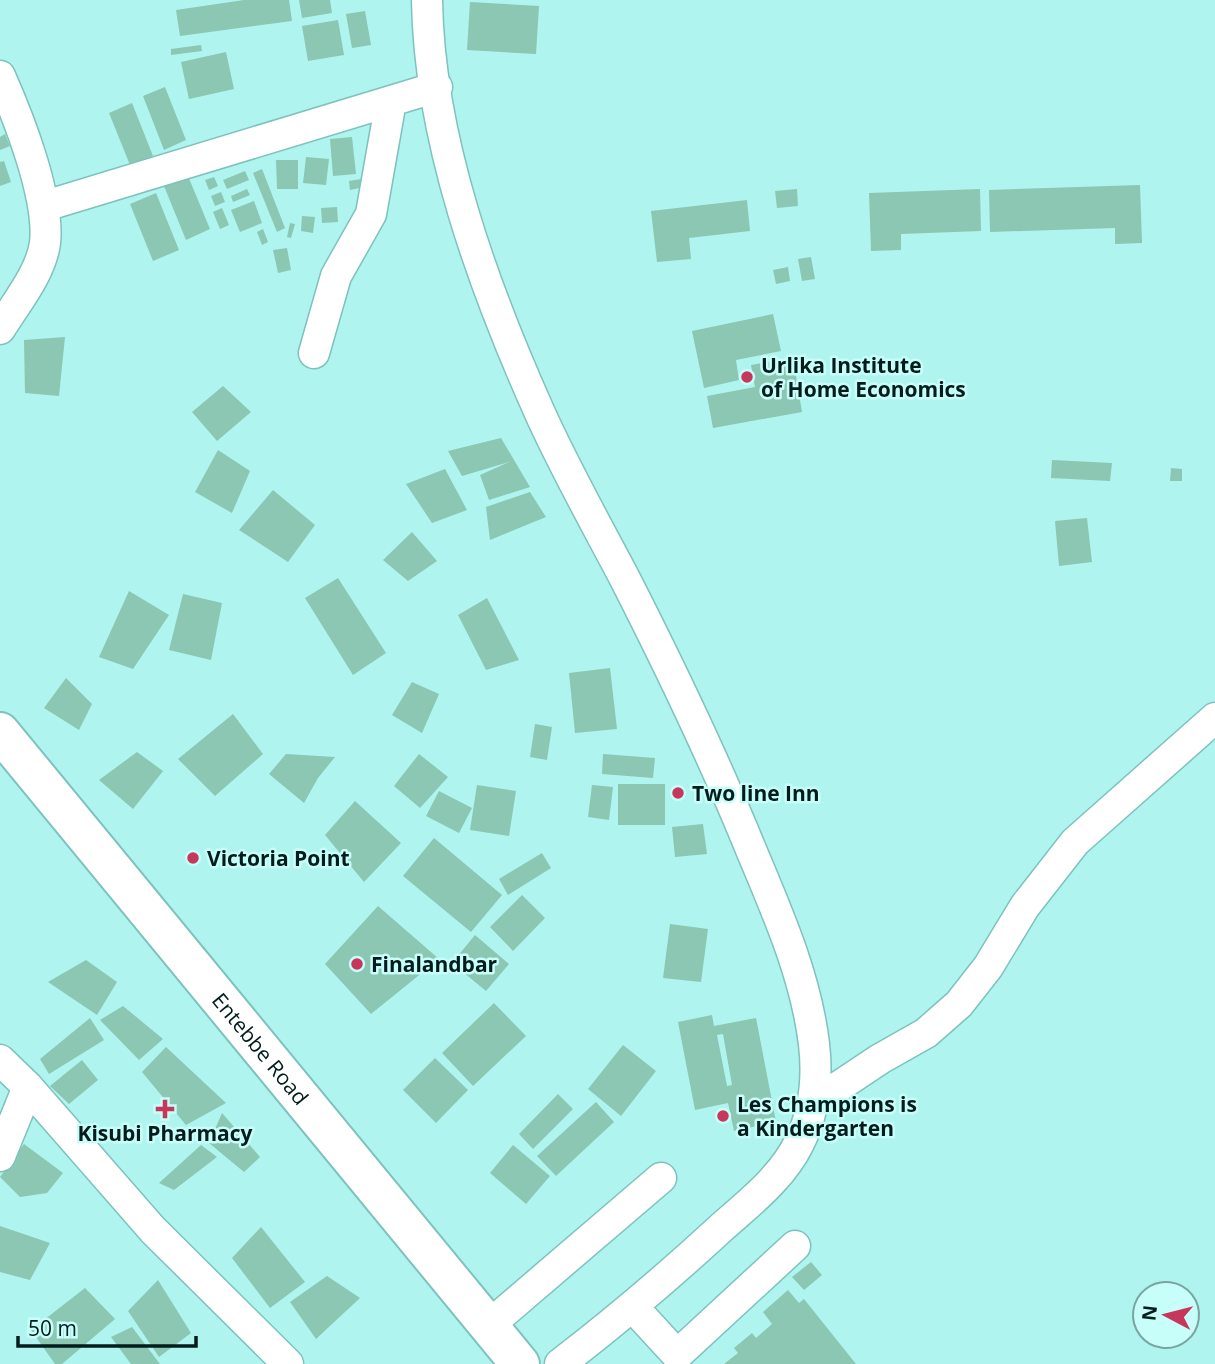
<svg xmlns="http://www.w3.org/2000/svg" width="1215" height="1364" font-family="'Open Sans',sans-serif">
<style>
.building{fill:#8bc7b2;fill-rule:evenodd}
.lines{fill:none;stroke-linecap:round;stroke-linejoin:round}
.minor-casing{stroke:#7ec2bd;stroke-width:33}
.major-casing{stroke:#7ec2bd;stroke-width:42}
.minor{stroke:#fff;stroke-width:30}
.major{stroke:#fff;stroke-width:38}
.poi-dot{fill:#c6375b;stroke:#c8fefa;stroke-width:2.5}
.labels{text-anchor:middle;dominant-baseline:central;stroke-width:5;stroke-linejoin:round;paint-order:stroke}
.poi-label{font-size:21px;font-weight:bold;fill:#011c1b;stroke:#c8fefa;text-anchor:start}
.street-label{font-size:21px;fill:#011c1b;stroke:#c8fefa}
</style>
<rect width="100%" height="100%" fill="#aff4ef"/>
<path class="building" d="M244 0H289L292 21 180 36 176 10Z
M299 0H330L332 13 302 18Z
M470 2 539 6 536 54 467 50Z
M365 11 371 45 352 48 346 14Z
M338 20 344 55 308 61 302 26Z
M201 45 202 51 171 55V49Z
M226 52 234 89 189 99 181 62Z
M165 87 186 140 164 150 143 96Z
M132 103 153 156 130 165 109 113Z
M5 134 10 146 0 150V137Z
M352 137 356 174 333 176 330 139Z
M306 157 329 159 326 185 303 183Z
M276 160H298V189H277Z
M4 161 11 182 0 186V162Z
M262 169 285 228 277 232 253 173Z
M245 171 249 180 227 189 223 180Z
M188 176 210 229 186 240 164 186Z
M214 177 218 186 209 190 205 180Z
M367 178 369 186 350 190 349 181Z
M1140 185 1142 243 1115 244V228L990 232 989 190Z
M247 189 250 195 233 202 231 196Z
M797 189 798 206 777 208 775 191Z
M980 189 981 231 901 234V250L871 251 869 193Z
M221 192 225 202 215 206 211 196Z
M156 193 179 250 153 261 130 204Z
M747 200 750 231 689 238 691 259 657 262 651 211Z
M254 201 262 223 240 232 231 210Z
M337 207 338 222 322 223 321 208Z
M222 208 229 225 220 229 213 212Z
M302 216 315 217 313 233 301 231Z
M290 223 295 224 291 238 287 237Z
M263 229 268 242 262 245 257 232Z
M287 248 291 270 278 273 273 250Z
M811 257 815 279 802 281 798 259Z
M788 267 790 281 776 284 773 270Z
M773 314 781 351 736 360 739 380 704 388 692 331Z
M65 337 59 396 25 393 24 340Z
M793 358 802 412 713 428 707 396 755 387 751 365Z
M223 386 251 412 217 441 192 412Z
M501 438 530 487 489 500 480 475 509 462 462 476 448 451Z
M218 450 250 471 232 513 195 492Z
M1052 460 1112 463 1110 481 1051 478Z
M1171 468 1182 469V481H1170Z
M445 469 467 510 432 523 406 484Z
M273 490 315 525 288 562 239 530Z
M530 492 546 517 490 540 486 507Z
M1087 518 1092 562 1059 566 1055 521Z
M412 532 437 561 408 581 383 560Z
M338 578 386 653 353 675 305 598Z
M129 591 169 615 133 669 99 657Z
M183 594 222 603 211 660 169 650Z
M487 598 519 660 486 670 458 615Z
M610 668 617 729 575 733 569 673Z
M66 678 92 704 79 730 44 708Z
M412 682 439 694 422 733 392 715Z
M233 714 263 754 215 796 178 759Z
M535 724 552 727 547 760 530 757Z
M137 752 163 771 133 809 99 780Z
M286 754 335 757 318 778 304 803 269 774Z
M419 754 448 777 420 808 394 786Z
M603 754 655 758 653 778 602 774Z
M618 784H665V825H618Z
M477 785 516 791 509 836 470 830Z
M592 785 613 787 609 820 588 817Z
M439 791 472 808 459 833 426 816Z
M355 801 401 843 364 882 325 835Z
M703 824 707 854 675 857 672 827Z
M434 838 502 895 471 932 403 876Z
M542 853 551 868 508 895 499 879Z
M522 895 545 918 513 951 490 927Z
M378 906 439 959 371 1014 325 964Z
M670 924 708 929 701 982 663 978Z
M475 935 509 964 486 991 452 963Z
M86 960 117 982 97 1015 48 982Z
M494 1003 526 1036 473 1086 442 1053Z
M123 1006 163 1039 139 1060 100 1020Z
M712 1015 714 1026 756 1018 776 1122 734 1131 728 1103 695 1110 678 1022ZM723 1034 732 1085 727 1086 717 1035Z
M90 1018 104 1040 49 1074 40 1059Z
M623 1045 656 1071 621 1116 588 1089Z
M166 1047 226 1103 186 1125 142 1072Z
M435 1058 468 1090 436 1123 403 1090Z
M82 1060 98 1080 69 1104 50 1086Z
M558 1094 573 1109 533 1149 519 1134Z
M596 1102 614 1122 556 1176 537 1156Z
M222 1113 260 1157 244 1172 209 1143Z
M24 1144 63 1173 47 1193 20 1197 0 1177Z
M201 1145 217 1157 174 1190 159 1183Z
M513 1145 550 1176 526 1204 490 1173Z
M0 1226 50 1243 30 1280 0 1272Z
M261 1227 305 1282 270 1308 232 1258Z
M811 1262 822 1275 804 1290 792 1277Z
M327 1276 360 1298 316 1339 290 1302Z
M158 1280 191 1333 159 1357 128 1311Z
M85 1288 115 1319 62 1364H55L31 1330Z
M788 1290 799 1303 804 1299 856 1364H724L738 1353 734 1348 752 1333 756 1338 772 1324 763 1312Z
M132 1327 160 1364H131L111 1337Z"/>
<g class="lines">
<g class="minor-casing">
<path id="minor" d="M427 0C429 138 483 286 539 411 564 467 595 522 624 577 670 667 714 759 752 852 778 914 806 977 814 1044 818 1078 814 1113 799 1143 782 1178 749 1203 721 1228 669 1276 616 1321 560 1364
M0 76C19 119 50 198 45 243 41 273 16 303 0 329
M45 206 437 87
M314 353 336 276 371 214 391 101
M0 1060 28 1087 153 1230 288 1364
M814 1103 880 1059 926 1033 959 1004 988 967 1025 906 1075 842 1215 718
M0 1156 28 1087
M633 1307 677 1355 795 1246
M488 1326 661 1178"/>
</g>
<g class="major-casing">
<g id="major">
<path id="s1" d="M0 732 520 1364"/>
</g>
</g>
<use href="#minor" class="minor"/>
<use href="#major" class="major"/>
</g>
<g class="poi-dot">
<circle cx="747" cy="377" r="7"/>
<circle cx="678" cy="793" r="7"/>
<circle cx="193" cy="858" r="7"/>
<circle cx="357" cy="964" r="7"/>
<path d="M161.5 1098.5h7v7h7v7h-7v7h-7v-7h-7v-7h7z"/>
<circle cx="723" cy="1116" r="7"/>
</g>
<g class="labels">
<g class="poi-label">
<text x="761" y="365">Urlika Institute<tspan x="761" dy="24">of Home Economics</tspan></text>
<text x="692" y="793">Two line Inn</text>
<text x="207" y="858">Victoria Point</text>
<text x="371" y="964">Finalandbar</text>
<text x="737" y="1104">Les Champions is<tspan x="737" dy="24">a Kindergarten</tspan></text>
<text x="165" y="1133" text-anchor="middle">Kisubi Pharmacy</text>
</g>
<g class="street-label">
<text stroke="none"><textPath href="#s1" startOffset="410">Entebbe Road</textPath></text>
</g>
</g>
<g transform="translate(1166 1315) rotate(277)"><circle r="33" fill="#c8fefa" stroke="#78a4a1" stroke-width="2"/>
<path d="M0-5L12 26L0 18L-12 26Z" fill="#c6375b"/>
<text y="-10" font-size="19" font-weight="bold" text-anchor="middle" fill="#011c1b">N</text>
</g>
<path d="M18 1336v10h178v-10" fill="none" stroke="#011c1b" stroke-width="3.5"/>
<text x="28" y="1336" font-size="21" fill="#011c1b" stroke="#c8fefa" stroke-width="5" paint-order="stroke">50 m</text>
</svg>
